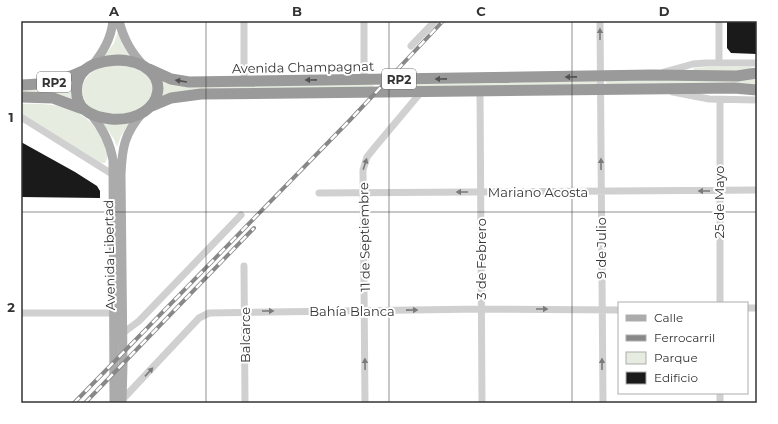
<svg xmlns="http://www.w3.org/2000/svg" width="778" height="424" font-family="Montserrat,sans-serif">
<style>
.green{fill:#e6ecdf}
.building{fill:#1a1a1a}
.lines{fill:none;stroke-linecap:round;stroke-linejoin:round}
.minor{stroke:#d0d0d0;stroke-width:7}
.major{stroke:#ababab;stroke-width:9}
.highway{stroke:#9a9a9a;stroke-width:11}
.rail-casing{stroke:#888;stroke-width:4}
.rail{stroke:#fff;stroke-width:2.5;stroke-dasharray:8;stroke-linecap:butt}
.oneway{fill:#7a7a7a}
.oneway2{fill:#525252}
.grid{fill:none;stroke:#333;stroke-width:1;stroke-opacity:0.55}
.labels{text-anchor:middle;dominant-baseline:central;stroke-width:4;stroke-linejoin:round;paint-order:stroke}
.shield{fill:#fff;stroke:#707070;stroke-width:1}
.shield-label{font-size:12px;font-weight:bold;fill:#333}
.street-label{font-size:13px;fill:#333;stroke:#fff}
.neatline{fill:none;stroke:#333;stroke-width:1.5}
.grid-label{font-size:13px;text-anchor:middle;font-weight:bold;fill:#333}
</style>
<rect width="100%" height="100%" fill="#fff"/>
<path class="green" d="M118 31 122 44 130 57 105 56 114 43Z
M117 64C173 70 156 118 112 114 105 113 100 113 95 110 78 101 78 81 94 71 101 66 110 66 117 64Z
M708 67H751L752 69 750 71H693V70L694 68Z
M757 77V87L607 84 606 82V81Z
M161 80 373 85 374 86 372 88 193 90 178 92 161 97Z
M597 81V85L409 87 408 85 409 84Z
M73 82V99L58 94 21 93V89L50 88Z
M21 104C54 103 85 106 102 138 105 146 109 154 106 162L104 163H101L21 113Z
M102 122 130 123 121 136 117 147 114 139Z"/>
<path class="building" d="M727 21H757V54L731 53 727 48Z
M21 142 75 172 97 186 100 191V198L21 197Z"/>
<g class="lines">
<path class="minor" d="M244 21V81
M364 21V80
M600 21 603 403
M411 46 435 21
M719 63V21
M664 72 693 64 706 63H757
M480 90 482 403
M673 92 709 99 757 100
M720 100V303
M21 117 112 174
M319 193 757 190
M244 266 245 403
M747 308H757
M21 313H119
M123 333 139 321 241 215
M720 393V403
M122 400 199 318 209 313 482 309 619 310
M365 403 363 170 367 157 375 147 422 91"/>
<path class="major" d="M119 21C124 40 131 52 144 66
M92 66C103 52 111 39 113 21
M90 113C102 127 110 142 113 160L114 403
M122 403 123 364 121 175C122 148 124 134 143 112"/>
<path class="highway" d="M118 60C177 62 167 123 111 119 102 118 92 116 85 110 73 100 74 79 86 69 95 62 107 61 118 60Z
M149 69 171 79 189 82 652 75 737 76 757 73
M21 85C49 84 59 82 85 70
M21 97 53 98 83 109
M152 106 171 98 201 94 734 88 757 90"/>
<g class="rail-casing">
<path id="rail" d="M74 403 350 120 443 21
M85 403 254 228"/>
</g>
<use href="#rail" class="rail"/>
</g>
<defs><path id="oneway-solid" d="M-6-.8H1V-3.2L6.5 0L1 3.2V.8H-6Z"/></defs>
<g class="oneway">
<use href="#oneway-solid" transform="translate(600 34) rotate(-90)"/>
<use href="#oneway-solid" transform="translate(365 164) rotate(-72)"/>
<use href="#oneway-solid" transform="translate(601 164) rotate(-90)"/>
<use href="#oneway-solid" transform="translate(704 191) rotate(180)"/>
<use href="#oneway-solid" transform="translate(462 192) rotate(180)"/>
<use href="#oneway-solid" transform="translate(542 309)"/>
<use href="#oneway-solid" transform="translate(412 310) rotate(-1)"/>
<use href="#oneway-solid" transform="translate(268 311)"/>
<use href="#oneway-solid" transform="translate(365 364) rotate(-91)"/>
<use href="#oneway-solid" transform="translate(602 364) rotate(-90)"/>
<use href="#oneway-solid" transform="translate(149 372) rotate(-47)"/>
</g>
<g class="oneway2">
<use href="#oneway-solid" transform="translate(571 77) rotate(179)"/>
<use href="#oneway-solid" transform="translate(441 79) rotate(179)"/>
<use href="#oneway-solid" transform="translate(311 80) rotate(179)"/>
<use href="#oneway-solid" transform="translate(181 81) rotate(-171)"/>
</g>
<path class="grid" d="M206 21V403M389 21V403M572 21V403M21 212H757"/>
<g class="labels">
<g class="shield">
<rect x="382" y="69" width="34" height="20" rx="3"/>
<rect x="37" y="72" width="34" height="20" rx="3"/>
</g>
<g class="shield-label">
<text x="399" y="79">RP2</text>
<text x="54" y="82">RP2</text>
</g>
<g class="street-label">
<text transform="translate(303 67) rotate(-1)">Avenida Champagnat</text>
<text x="538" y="192">Mariano Acosta</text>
<text transform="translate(719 202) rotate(-90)">25 de Mayo</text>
<text transform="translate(364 237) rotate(-91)">11 de Septiembre</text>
<text transform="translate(601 248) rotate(-90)">9 de Julio</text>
<text transform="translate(109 255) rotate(-91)">Avenida Libertad</text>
<text transform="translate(481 259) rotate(-90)">3 de Febrero</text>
<text x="352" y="311">Bahía Blanca</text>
<text transform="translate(245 335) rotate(-90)">Balcarce</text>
</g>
</g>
<rect width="778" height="424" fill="none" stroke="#ffffff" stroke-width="44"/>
<rect x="618" y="302" width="130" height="92" fill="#ffffff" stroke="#adadad"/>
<rect x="626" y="315" width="20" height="6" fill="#ababab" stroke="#adadad"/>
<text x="654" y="322" font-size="12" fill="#333333">Calle</text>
<rect x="626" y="335" width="20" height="6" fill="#888888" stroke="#adadad"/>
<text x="654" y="342" font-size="12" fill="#333333">Ferrocarril</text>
<rect x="626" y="352" width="20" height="12" fill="#e6ecdf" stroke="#adadad"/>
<text x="654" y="362" font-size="12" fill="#333333">Parque</text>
<rect x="626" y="372" width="20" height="12" fill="#1a1a1a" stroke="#adadad"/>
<text x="654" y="382" font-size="12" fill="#333333">Edificio</text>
<rect x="22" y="22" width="734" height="380" class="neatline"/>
<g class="grid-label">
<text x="114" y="16">A</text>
<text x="297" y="16">B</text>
<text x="481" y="16">C</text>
<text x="664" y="16">D</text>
<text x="11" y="122">1</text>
<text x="11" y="312">2</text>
</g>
</svg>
